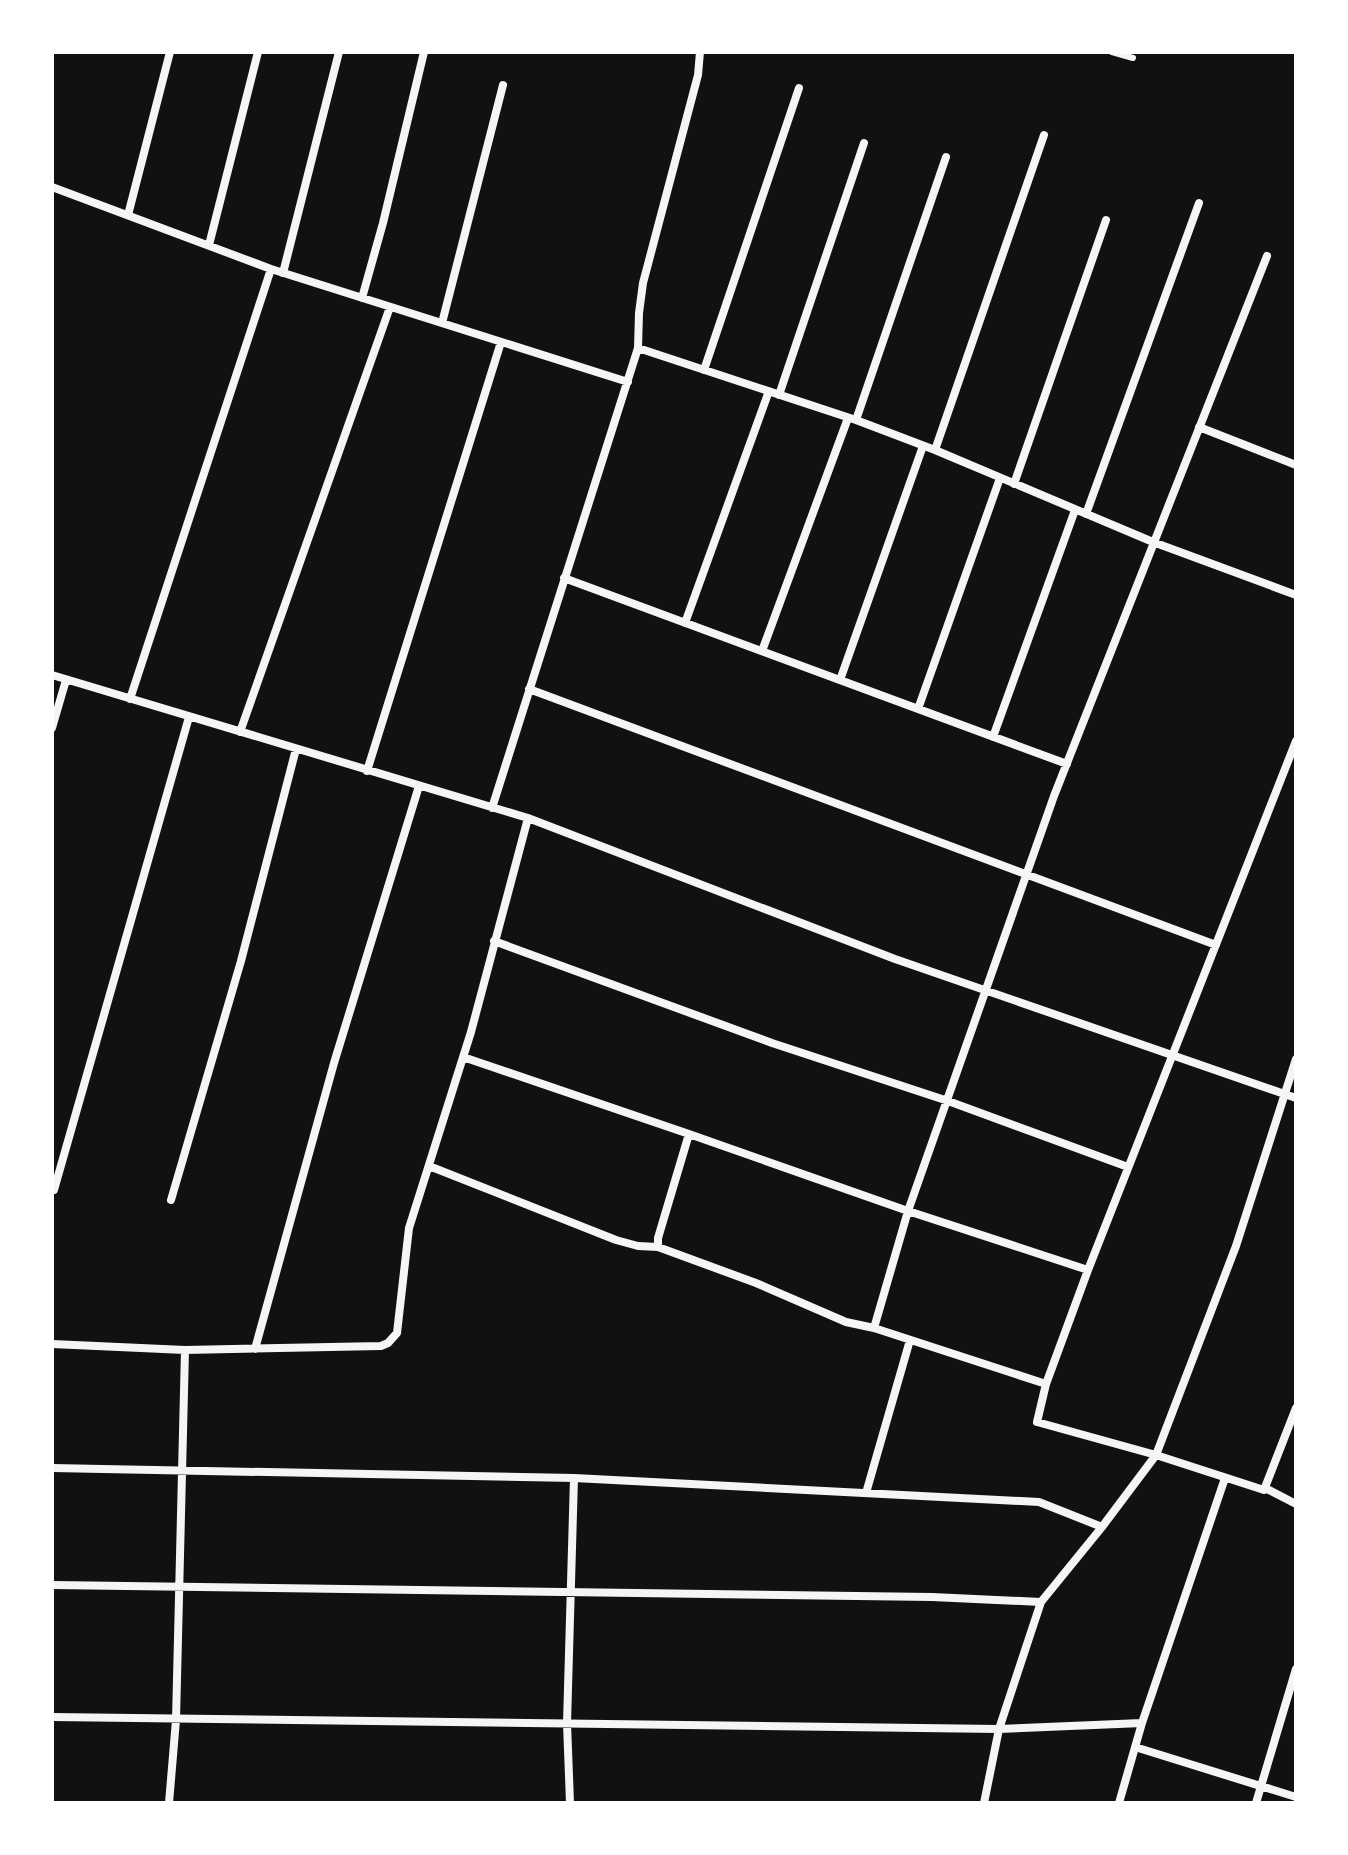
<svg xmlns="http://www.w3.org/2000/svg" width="1348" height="1855" font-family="'Exo 2',sans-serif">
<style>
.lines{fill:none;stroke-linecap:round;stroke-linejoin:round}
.service{stroke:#f5f5f5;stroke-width:6}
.minor{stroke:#f5f5f5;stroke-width:8}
</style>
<rect width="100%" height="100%" fill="#111"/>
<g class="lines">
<path class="service" d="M1112 52 1133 58"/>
<path class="minor" d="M52 187 271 269 628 382
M128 215 170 52
M209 245 258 52
M283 273 339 52
M362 298 383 223 424 52
M442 323 503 85
M638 348 856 420 935 450 1153 542 1296 595
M704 370 799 88
M779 395 864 143
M856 420 946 157
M1199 427 1296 465
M935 450 1044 135
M1014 484 1106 220
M1086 514 1199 203
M564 578 1067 764
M685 623 769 391
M762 651 848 418
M52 675 528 818 895 959 1296 1098
M840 680 923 446
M529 689 1216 945
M130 699 271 269
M918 709 1000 478
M52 728 66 680
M240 732 390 307
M993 737 1075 510
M367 771 501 342
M492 808 638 348 639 313 643 283 698 75 700 52
M494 941 772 1043 948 1101 1128 1167
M463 1057 689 1134 658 1238V1247L756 1283 846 1322 874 1328 908 1211 1054 796 1267 256
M689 1134 908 1211 1088 1270 1296 741
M429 1166 616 1240 638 1246 658 1247
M54 1190 189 717
M171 1200 241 961 296 749
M874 1328 1046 1384 1037 1422 1156 1455 1236 1246 1296 1059
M52 1344 185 1350 176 1720 169 1803
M255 1349 334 1063 419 786
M185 1350 381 1346 388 1343 397 1333 409 1228 471 1032 528 818
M1046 1384 1088 1270
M52 1468 574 1478 1039 1502 1102 1527
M1265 1488 1296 1504
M866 1493 910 1340
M52 1585 932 1597 1041 1602
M52 1717 999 1729 984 1803
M1142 1723 1225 1478
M1135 1747 1296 1797
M570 1803 567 1723 574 1478
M1119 1803 1142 1723 999 1729 1041 1602 1102 1527 1156 1455 1264 1490 1296 1408
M1256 1803 1296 1669"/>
</g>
<rect width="1348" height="1855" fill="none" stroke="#ffffff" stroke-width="108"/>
</svg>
